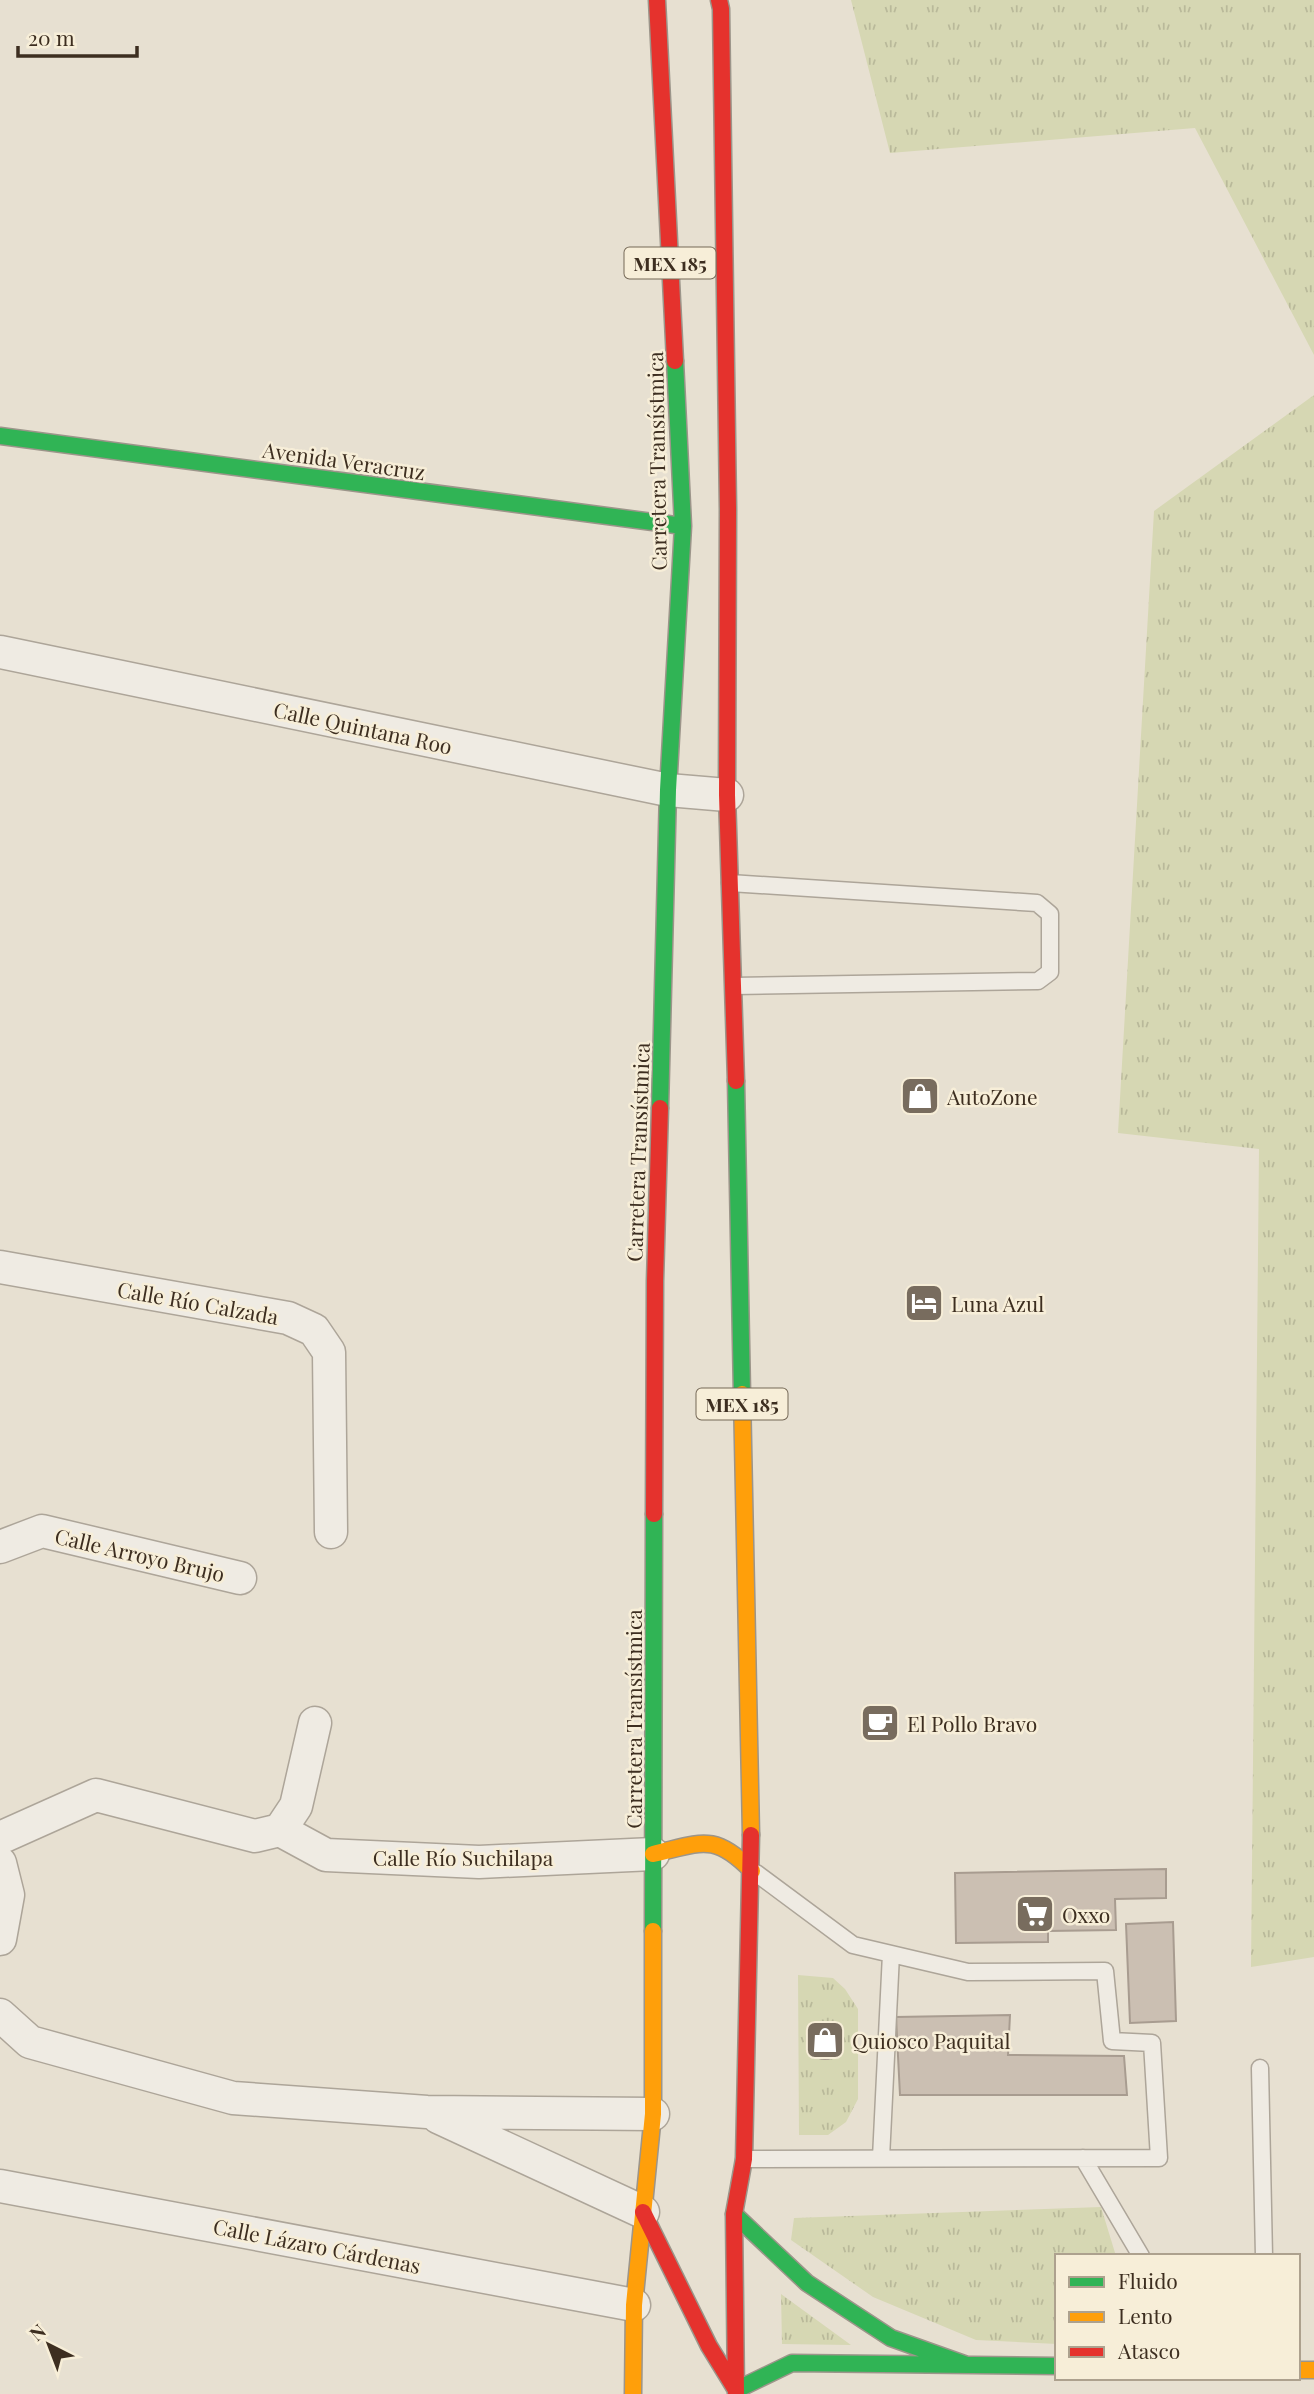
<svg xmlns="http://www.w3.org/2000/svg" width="1314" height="2394" font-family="'Playfair Display',serif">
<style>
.grass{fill:url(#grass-tufts)}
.building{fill:#cbbfb2;stroke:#a89c90;stroke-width:2}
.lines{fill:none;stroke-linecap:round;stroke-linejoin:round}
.lane-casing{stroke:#ada599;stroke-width:19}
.street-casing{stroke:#ada599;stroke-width:35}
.fast-casing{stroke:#9c958a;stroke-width:19}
.slow-casing{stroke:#9c958a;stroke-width:19}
.jam-casing{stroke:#9c958a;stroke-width:19}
.lane{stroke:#efebe3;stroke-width:16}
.street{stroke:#efebe3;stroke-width:32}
.fast{stroke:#30b455;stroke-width:16}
.slow{stroke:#ff9f0a;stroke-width:16}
.jam{stroke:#e5322d;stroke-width:16}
.labels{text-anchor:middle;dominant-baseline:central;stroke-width:5;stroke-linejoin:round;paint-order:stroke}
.shield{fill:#f7eed8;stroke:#756857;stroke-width:2}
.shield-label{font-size:19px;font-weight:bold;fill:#3d2e20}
.street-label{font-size:21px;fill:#3d2e20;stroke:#f7eed8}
.poi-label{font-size:21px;fill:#3d2e20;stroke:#f7eed8;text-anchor:start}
</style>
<defs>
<pattern id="grass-tufts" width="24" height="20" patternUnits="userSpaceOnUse" patternTransform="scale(1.75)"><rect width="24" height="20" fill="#d6d7b3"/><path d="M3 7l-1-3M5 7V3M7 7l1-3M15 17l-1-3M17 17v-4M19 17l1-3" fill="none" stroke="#b9b99a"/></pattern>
</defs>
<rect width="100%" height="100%" fill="#e7e0d1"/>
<path class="grass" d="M851 0H1314V355L1195 128 890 153Z
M1314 395V1957L1251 1967 1259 1149 1118 1133 1154 511Z
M798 1975 833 1978 845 1989 858 2009V2099L846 2122 828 2135H799Z
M1101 2207 1116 2256H1057V2344L976 2340 873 2297 791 2240 794 2218Z
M781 2294 851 2345 782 2344Z"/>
<path class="building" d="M1166 1869V1898L1115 1899 1116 1930 1048 1931V1942L956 1943 955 1873Z
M1173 1922 1176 2021 1130 2023 1126 1924Z
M1010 2015 1008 2055 1124 2056 1127 2095H900L896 2017Z
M807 2041a18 18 0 1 1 36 0a18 18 0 1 1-36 0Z"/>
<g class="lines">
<g class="lane-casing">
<path id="lane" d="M730 883 1037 903 1050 914V972L1038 981 734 986
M1260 2068 1264 2256
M881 2158 891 1954
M1083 2158 1141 2256
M744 2159 1159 2158 1152 2043 1112 2041 1105 1971 968 1972 853 1945 756 1873"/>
</g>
<g class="street-casing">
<path id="street" d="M0 652 668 790 727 795
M0 1267 288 1318 314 1330 329 1352 331 1532
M0 1547 42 1531 240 1578
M280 1830 326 1855 479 1862 653 1854
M0 1838 96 1795 255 1836 280 1830 296 1806 315 1723
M0 1863 8 1895 0 1939
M0 2015 30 2042 233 2098 427 2112 653 2114
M438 2117 643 2212
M0 2186 634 2305"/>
</g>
<g class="fast-casing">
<path id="fast" d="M675 361 683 526
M0 436 683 526
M736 1081 742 1394
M660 1108 668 790 683 526
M653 1931 654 1514
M734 2214 807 2283 891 2338 967 2365
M736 2390 792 2363 1057 2366"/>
</g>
<g class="slow-casing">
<path id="slow" d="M742 1394 751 1835
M653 1854C701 1843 714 1832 752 1871
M1298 2370H1314
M633 2394 634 2305 653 2114V1931"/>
</g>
<g class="jam-casing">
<path id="jam" d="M657 0 675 361
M719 0 721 9 728 509
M728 509 727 795 736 1081
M654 1514 655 1281 660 1108
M643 2212 709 2346 736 2390
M736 2394 734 2214 744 2159 751 1835"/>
</g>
<use href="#lane" class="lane"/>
<use href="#street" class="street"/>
<use href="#fast" class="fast"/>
<use href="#slow" class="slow"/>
<use href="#jam" class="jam"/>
</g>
<defs>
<g id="shop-square" transform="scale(2.0125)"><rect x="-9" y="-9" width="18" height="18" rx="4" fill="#786c5e" stroke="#f7eed8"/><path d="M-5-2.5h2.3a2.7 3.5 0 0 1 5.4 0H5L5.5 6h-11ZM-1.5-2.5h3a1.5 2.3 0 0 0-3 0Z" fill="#fff"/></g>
<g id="hotel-square" transform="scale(2.0125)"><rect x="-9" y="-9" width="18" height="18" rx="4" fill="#786c5e" stroke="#f7eed8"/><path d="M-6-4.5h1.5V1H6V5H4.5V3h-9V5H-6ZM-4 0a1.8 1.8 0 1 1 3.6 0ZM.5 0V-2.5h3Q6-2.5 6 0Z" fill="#fff"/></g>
<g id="cafe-square" transform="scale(2.0125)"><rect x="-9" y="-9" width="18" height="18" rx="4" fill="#786c5e" stroke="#f7eed8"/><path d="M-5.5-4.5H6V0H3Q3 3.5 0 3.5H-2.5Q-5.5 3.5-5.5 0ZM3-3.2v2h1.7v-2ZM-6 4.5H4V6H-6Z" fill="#fff"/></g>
<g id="supermarket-square" transform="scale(2.0125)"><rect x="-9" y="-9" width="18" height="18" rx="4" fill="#786c5e" stroke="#f7eed8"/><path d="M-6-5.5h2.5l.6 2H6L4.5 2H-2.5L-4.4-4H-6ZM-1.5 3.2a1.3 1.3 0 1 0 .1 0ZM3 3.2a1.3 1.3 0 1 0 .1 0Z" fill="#fff"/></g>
</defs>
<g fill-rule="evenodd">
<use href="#shop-square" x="920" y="1096"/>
<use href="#hotel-square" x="924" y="1303"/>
<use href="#cafe-square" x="880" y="1723"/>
<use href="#supermarket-square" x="1035" y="1914"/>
<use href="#shop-square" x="825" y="2040"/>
</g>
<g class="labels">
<g class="shield">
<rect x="624.5" y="247.5" width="91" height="31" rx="5"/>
<rect x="696.5" y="1388.5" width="91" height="31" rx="5"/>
</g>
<g class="shield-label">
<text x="670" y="263">MEX 185</text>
<text x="742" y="1404">MEX 185</text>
</g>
<g class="street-label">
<text transform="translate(344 460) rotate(8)">Avenida Veracruz</text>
<text transform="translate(656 461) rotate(-91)">Carretera Transístmica</text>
<text transform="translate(363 727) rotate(12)">Calle Quintana Roo</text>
<text transform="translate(637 1152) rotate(-88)">Carretera Transístmica</text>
<text transform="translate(198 1302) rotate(10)">Calle Río Calzada</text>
<text transform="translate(140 1554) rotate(13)">Calle Arroyo Brujo</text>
<text transform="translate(633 1719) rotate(-90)">Carretera Transístmica</text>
<text x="463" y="1857">Calle Río Suchilapa</text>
<text transform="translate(317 2245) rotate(11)">Calle Lázaro Cárdenas</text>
</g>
<g class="poi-label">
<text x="947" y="1096">AutoZone</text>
<text x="951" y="1303">Luna Azul</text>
<text x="907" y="1723">El Pollo Bravo</text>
<text x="1062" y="1914">Oxxo</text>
<text x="852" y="2040">Quiosco Paquital</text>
</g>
</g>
<rect x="1055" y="2254" width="245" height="126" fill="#f7eed8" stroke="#ada18e" stroke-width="2"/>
<rect x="1069" y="2277" width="35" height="10" fill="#30b455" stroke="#ada18e" stroke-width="2"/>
<text x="1118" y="2289" font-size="21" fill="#3d2e20">Fluido</text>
<rect x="1069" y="2312" width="35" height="10" fill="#ff9f0a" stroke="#ada18e" stroke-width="2"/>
<text x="1118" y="2324" font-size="21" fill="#3d2e20">Lento</text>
<rect x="1069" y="2347" width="35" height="10" fill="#e5322d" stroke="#ada18e" stroke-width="2"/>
<text x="1118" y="2359" font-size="21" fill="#3d2e20">Atasco</text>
<g transform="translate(49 2345) rotate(318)" stroke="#f7eed8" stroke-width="5" paint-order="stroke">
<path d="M0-5L12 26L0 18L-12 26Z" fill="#3d2e20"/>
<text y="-10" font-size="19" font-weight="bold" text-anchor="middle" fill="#3d2e20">N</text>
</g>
<path d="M18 46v10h119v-10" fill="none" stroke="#3d2e20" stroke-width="3.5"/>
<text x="28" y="46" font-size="21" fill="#3d2e20" stroke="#f7eed8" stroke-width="5" paint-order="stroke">20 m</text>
</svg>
